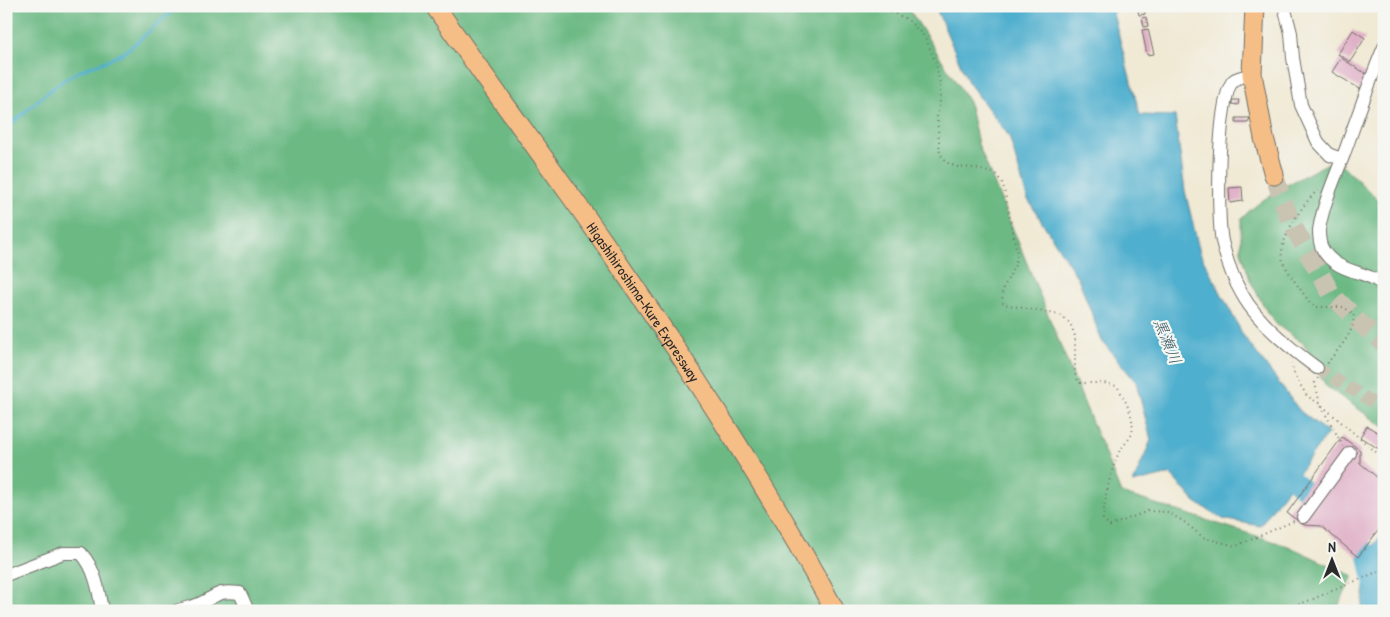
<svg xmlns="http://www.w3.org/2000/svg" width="1390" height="617" font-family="'Patrick Hand','Klee One',sans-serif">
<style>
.forest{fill:#6cb984;stroke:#4c7258}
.water{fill:#4fafce;stroke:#3d6d7c}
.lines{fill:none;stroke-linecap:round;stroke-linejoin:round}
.stream{stroke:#4fafce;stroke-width:3}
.river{stroke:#4fafce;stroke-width:19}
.building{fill:#e0b0c7}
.minor-tunnel{stroke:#c9c3b2;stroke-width:12;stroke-dasharray:12 6;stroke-linecap:butt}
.highway-tunnel{stroke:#c9c3b2;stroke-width:19;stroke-dasharray:19 9;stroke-linecap:butt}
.minor-casing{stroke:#706e66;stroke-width:14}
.highway-casing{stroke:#706e66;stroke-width:21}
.path{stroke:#706e66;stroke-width:2;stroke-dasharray:1 4;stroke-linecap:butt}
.minor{stroke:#fff;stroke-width:12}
.highway{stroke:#f6be87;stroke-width:19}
.labels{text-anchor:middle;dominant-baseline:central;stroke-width:4.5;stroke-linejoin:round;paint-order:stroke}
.street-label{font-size:15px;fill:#2b2b2b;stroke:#f6f6f2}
.water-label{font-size:16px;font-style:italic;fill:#385964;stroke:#f6f6f2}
</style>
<rect width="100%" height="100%" fill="#f6f6f2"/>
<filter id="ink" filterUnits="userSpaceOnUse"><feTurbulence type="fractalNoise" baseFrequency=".02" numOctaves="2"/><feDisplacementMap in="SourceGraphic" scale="10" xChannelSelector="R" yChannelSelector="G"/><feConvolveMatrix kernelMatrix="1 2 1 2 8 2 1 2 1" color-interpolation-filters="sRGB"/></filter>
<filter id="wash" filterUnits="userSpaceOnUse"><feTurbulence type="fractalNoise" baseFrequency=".0096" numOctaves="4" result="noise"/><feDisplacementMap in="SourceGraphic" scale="20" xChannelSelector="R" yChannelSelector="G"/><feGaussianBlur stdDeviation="1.12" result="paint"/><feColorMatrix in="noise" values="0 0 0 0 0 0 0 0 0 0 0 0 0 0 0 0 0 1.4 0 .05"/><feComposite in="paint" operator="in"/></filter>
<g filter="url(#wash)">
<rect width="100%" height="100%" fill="#f0e9d4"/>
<path class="forest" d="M6 6H907L969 102 978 144 1121 493 1288 546 1353 576 1336 611H6Z
M1336 159 1384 206V427L1326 386 1304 344 1277 325 1267 312 1250 280 1241 251V219C1267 192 1303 177 1336 159Z"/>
<path class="water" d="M935 6H1111L1140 115 1175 116 1185 191 1200 253 1243 335 1300 411 1328 433 1260 526 1223 519 1195 502 1170 474 1133 483 1151 440 1136 382 1102 341 1079 280 1027 198 1009 136 968 82Z
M1384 532V611H1361L1365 589 1362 560Z"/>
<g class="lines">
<path class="stream" d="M6 129C28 110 53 84 78 72 94 64 113 61 127 50 146 36 160 19 180 6"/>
<path class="river" d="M1274 464 1323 506
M1349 530 1367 554 1377 600V611"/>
</g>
<g id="blocks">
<path class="building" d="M1137 6H1144L1145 14 1139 15Z
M1146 17 1148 26 1144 27 1142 18Z
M1148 29 1154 54 1147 55 1142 30Z
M1353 30 1365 38 1350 62 1338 54Z
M1341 58 1368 75 1360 89 1332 72Z
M1232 100H1239L1238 105 1232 104Z
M1236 118H1250L1248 123H1236Z
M1242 187 1243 201 1230 203 1229 188Z
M1367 426 1384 436V448L1382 451 1360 437Z
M1342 437 1360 450V463L1384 483V523L1358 557 1321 526 1304 525 1287 513Z"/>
</g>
</g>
<g filter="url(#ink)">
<use href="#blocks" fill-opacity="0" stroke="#706e66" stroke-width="1"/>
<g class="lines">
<path class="minor-tunnel" d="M1317 368 1384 409"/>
<path class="highway-tunnel" d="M1274 175 1290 221 1332 295 1360 323 1384 343"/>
<g class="minor-casing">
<path id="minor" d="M1284 6 1291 33 1293 58 1301 105 1318 142 1330 155 1342 159
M1384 47C1369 82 1357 118 1344 154 1335 178 1323 204 1319 230 1319 235 1320 244 1322 248 1336 276 1375 270 1384 288
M1252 74C1247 76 1238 77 1234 80 1217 93 1217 218 1222 241 1226 258 1233 279 1242 294 1257 322 1291 349 1317 368
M1303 517 1350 453
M6 575 63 553H81C95 568 99 591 102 611
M176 611C184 608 192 607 199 604 218 595 218 590 240 593L248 611"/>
</g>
<g class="highway-casing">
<g id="highway">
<path id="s1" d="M435 6C488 83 544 157 598 234 683 356 764 480 835 611"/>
<path d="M1255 6 1252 74 1264 138 1274 175"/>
</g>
</g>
<path class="path" d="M877 6 907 19 925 37 936 63 940 85V101L937 117 940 154 948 163 958 167 974 168 996 174 1003 184 1017 253 1015 265 1002 291 1003 304 1060 315 1070 323 1075 336V374L1079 383H1104L1117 386C1125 400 1135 416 1132 433 1130 440 1122 446 1119 452 1110 474 1105 495 1103 519L1110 526 1148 511 1167 512 1183 521 1204 538 1236 546 1294 521
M1318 190C1304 202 1276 242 1283 261 1288 274 1302 291 1310 303L1317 307H1343L1353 313C1357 332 1337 349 1327 364
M1291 363 1295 376 1307 396 1320 404 1384 459
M1318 378 1315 383 1320 404 1343 446
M1280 611 1313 599 1384 569"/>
<use href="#minor" class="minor"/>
<use href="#highway" class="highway"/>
</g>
</g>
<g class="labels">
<g class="street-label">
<text stroke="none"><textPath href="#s1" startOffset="362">Higashihiroshima-Kure Expressway</textPath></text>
</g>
<g class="water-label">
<text transform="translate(1168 341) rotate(68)">黒瀬川</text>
</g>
</g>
<rect width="1390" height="617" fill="none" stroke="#f6f6f2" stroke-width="25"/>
<g transform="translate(1332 560)" stroke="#f6f6f2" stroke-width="4" paint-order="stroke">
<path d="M0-4L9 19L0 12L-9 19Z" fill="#2b2b2b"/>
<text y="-8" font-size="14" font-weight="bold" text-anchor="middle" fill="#2b2b2b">N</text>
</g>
</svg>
